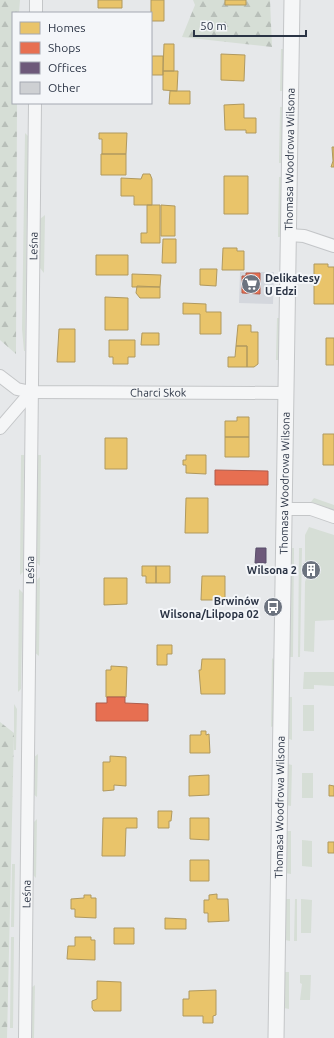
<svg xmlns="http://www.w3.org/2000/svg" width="334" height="1038" font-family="Ubuntu,sans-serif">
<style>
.built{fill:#d4d7dd}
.green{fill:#d6ded6}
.forest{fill:url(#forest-firs)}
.homes{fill:#e9c46a;stroke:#b0995f}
.shops{fill:#e76f51;stroke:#af5d4d}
.offices{fill:#6d597a;stroke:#594e6a}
.building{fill:#ced0d3}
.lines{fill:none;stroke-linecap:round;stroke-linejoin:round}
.minor-casing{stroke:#c4c6c8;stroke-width:14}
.tertiary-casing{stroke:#c4c6c8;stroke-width:17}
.minor{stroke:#f5f6f7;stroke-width:12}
.tertiary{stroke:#f5f6f7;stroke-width:15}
.labels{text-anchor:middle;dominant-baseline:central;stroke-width:4;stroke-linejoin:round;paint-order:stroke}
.street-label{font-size:11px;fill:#2b3445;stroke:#f4f6f9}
.poi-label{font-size:11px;font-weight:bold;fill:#2b3445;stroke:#f4f6f9;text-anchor:end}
</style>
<defs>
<pattern id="forest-firs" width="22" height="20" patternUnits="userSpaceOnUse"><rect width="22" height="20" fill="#d6ded6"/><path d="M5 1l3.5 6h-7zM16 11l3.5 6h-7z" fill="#b8bfb9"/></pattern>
</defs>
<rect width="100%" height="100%" fill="#e6e8ea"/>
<path class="built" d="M240 272H274L273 304 239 303Z"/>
<path class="green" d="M281 49H285L284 91H280Z
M280 107H284L283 163H279Z
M25 133 28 136 25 351H24L22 329Z
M279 177H283L282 237H278Z
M45 215 44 273 40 268V219Z
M277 318H281L280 360H276Z
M21 455H24L23 572 20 575Z
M38 455H41L40 566 36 562Z
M314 498 334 505V510L311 502Z
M309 527 334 535V620L315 621 314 652 304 651 305 582 307 576H315V565H305V535Z
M289 548H294L293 657H289Z
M299 548H302L300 657H298Z
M40 577 39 656 34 652 36 581Z
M19 589 23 593 21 689 18 692Z
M272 658 274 660 273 726 271 727Z
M304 672H334V686L314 685V689H303Z
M289 697H292V740L287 738Z
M14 704 17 709 16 750H14Z
M303 705H314V731H303Z
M38 754 37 797 33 794V758Z
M288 764 292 765 291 806 286 805 287 766Z
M302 773H313V798H302Z
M37 819 36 878 32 874 33 823Z
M287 831H291V874L285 873 286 832Z
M302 840 312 841V867L302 866Z
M12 864H15L14 927H11Z
M286 899H290V941L285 940V900Z
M295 899H297V941H294Z
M301 899 312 900 311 933H301Z
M11 937H14L13 1028H10Z
M285 972H289V1009L284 1008Z
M300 975H311L310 1000H300L302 984 300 983Z
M35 985 34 1038H30L31 988Z"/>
<path class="forest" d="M0 0H20L19 13H13V103H17L16 354 0 340Z
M193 0H270L272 47 182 37 195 5Z
M0 722 14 733 7 1038H0Z"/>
<path class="homes" d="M98 0H122V8H98Z
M151 0H164V21H151Z
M225 0H246V5H225Z
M164 44H174V71H163Z
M221 54 245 55 244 81 221 80Z
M152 56H163V75H152Z
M163 71H178L177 91 163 90Z
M170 91H190V104H169Z
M244 104V118H256V133H246V130H225L224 105Z
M99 133H127L126 154H102V139H99Z
M332 147H334V167H331L333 161Z
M101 154H126V175H101Z
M143 174H150L152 179V205H134V196H121V178L141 179Z
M224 176H248V214H224Z
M147 205H160V243H141V233H147Z
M161 205 175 206V236H161Z
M163 239H176V263H162Z
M223 248H237V251H244V270H222Z
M96 255H128V275H96Z
M314 264H328V267H334V304H314Z
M200 269H217L216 286 200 285Z
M132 274 161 275 160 287H132Z
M137 286 160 287V298H140L136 293Z
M105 297 128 298V330H105Z
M183 303 206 304V312H221V334H200V314H183Z
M238 325H251V332H258V364L254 367H247V346H236Z
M59 329H75V362H57Z
M142 333H159V345H141Z
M326 338H334V365H326Z
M109 340H135V357H128V364H113V357H109Z
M236 346H247V367H228V357H235Z
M237 417H249V437H225V421H237Z
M323 434H334V465H323Z
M225 437H249V457H225Z
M105 438H127V469H105Z
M186 455H206V474L186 473V465H183V460H186Z
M186 498H208V533H185Z
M142 566H156V583H146V576H142Z
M156 566H170V583H156Z
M202 576H225V600H201Z
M104 578H127V604L104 605Z
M157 645H172V654H167V665H157Z
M202 659H225V694H201L199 670H201Z
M111 666 127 667 126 697H106V670H111Z
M201 731H206V735L209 734 210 753H190V735H201Z
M110 756 126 757V786L114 785V790L103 791V762H110Z
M209 775V795L189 796V776Z
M329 785 334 786V796H329Z
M158 811H172L171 821H169V828H158Z
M103 818H137V828H126L125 856H102Z
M190 818H209V840L190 839Z
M328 842H334V853H328Z
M190 860H209V881H190Z
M217 894V899H228L229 921 208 922V913H204V900H209V895Z
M84 895H91V898H96V918L75 917V909H71V899L84 898Z
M165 918 186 919V929H165Z
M114 928H134V944H114Z
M75 937H91V940H95V960L67 959 68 946H75Z
M97 981 121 982V1011H94L92 1008V1001L97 999Z
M216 990V1015L213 1016V1023H203V1016H183V999H189V991Z"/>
<path class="shops" d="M246 273H260V294L242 293V276H246Z
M215 470 268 471V485H215Z
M107 697H125V703L148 704V721H96V703H107Z"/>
<path class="offices" d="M256 548H266V563H255Z"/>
<path class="building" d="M308 566H314L313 573H308Z"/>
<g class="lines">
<g class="minor-casing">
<g id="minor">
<path d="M36 13V0"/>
<path d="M289 235 304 236 334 246"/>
<path id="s1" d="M0 376 17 389 31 392 286 393"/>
<path d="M0 428 31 392"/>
<path d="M283 509H311L334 517"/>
<path id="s2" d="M25 1038 35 103"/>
</g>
</g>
<g class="tertiary-casing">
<g id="tertiary">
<path id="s3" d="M276 1038 292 0"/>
</g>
</g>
<use href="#minor" class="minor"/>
<use href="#tertiary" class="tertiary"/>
</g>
<defs>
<g id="supermarket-disc" transform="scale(1)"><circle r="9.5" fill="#6c737f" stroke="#f4f6f9"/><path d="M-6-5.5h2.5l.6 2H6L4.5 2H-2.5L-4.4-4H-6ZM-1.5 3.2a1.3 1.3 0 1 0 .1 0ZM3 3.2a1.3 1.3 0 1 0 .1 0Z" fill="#fff"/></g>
<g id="building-disc" transform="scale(1)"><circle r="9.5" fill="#6c737f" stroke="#f4f6f9"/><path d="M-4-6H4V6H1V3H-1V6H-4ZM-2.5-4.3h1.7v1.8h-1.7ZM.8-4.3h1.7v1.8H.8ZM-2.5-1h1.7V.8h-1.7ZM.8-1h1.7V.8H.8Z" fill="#fff"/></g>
<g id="bus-disc" transform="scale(1)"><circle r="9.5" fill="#6c737f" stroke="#f4f6f9"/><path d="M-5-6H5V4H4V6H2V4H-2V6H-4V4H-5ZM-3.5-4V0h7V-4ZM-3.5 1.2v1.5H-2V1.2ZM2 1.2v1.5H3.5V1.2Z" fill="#fff"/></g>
</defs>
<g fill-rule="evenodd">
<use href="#supermarket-disc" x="251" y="284"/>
<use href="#building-disc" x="311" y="570"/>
<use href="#bus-disc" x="273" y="607"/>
</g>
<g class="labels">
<g class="street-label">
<text stroke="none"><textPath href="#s3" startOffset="879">Thomasa Woodrowa Wilsona</textPath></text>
<text stroke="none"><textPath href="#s2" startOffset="792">Leśna</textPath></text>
<text stroke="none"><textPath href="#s1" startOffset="163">Charci Skok</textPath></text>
<text stroke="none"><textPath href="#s3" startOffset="555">Thomasa Woodrowa Wilsona</textPath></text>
<text stroke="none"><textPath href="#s2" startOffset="468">Leśna</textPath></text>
<text stroke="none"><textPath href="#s3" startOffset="231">Thomasa Woodrowa Wilsona</textPath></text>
<text stroke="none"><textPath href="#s2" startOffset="144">Leśna</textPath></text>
</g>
<g class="poi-label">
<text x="265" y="278" text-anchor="start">Delikatesy<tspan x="265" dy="13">U Edzi</tspan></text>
<text x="297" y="570">Wilsona 2</text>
<text x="259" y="601">Brwinów<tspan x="259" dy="13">Wilsona/Lilpopa 02</tspan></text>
</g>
</g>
<rect x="12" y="12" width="140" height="92" fill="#f4f6f9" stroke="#a4a8b1"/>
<rect x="20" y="22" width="20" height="12" fill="#e9c46a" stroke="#a4a8b1"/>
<text x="48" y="32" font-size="12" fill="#2b3445">Homes</text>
<rect x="20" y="42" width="20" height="12" fill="#e76f51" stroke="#a4a8b1"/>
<text x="48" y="52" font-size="12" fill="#2b3445">Shops</text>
<rect x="20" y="62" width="20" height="12" fill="#6d597a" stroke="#a4a8b1"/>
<text x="48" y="72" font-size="12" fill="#2b3445">Offices</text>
<rect x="20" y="82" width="20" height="12" fill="#ced0d3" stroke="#a4a8b1"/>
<text x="48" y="92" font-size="12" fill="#2b3445">Other</text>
<path d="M194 30v6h112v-6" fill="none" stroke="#2b3445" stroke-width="2"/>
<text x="200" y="30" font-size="12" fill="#2b3445" stroke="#f4f6f9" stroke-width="3" paint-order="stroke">50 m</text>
</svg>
